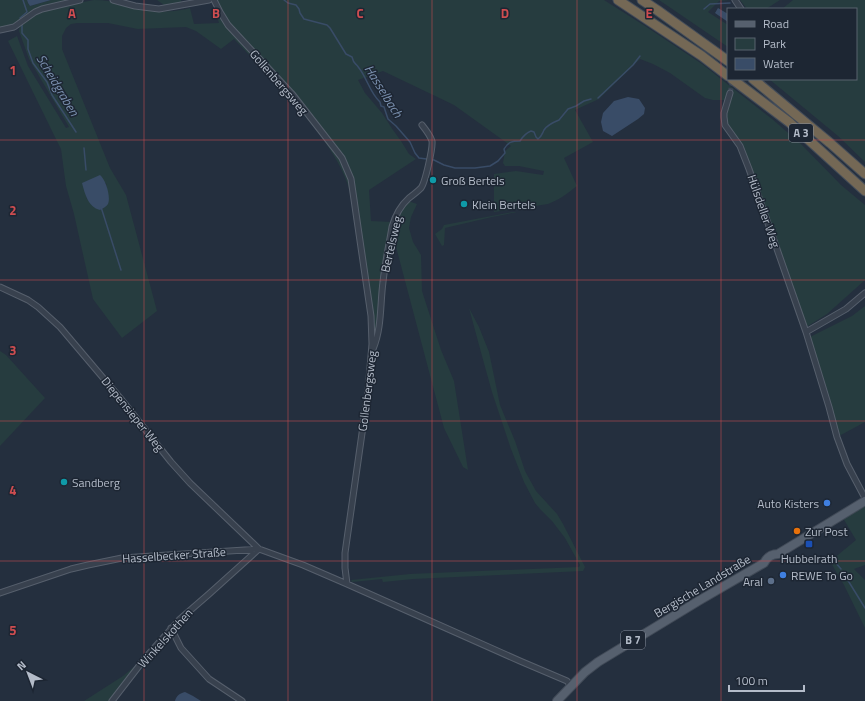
<svg xmlns="http://www.w3.org/2000/svg" width="865" height="701" font-family="'Titillium Web',sans-serif">
<style>
.green{fill:#263c3f;fill-rule:evenodd}
.water{fill:#394c67}
.lines{fill:none;stroke-linecap:round;stroke-linejoin:round}
.stream{stroke:#394c67;stroke-width:1.5}
.minor-tunnel{stroke:#3a4453;stroke-width:5;stroke-dasharray:5 2.5;stroke-linecap:butt}
.minor-casing{stroke:#565f6c;stroke-width:7}
.primary-casing{stroke:#414a57;stroke-width:10}
.motorway-casing{stroke:#434c59;stroke-width:11}
.minor{stroke:#38414e;stroke-width:5}
.primary{stroke:#56606e;stroke-width:8}
.motorway{stroke:#746855;stroke-width:9}
.grid{fill:none;stroke:#ce4d50;stroke-width:1;stroke-opacity:0.55}
.culture-dot{fill:#0f9aa8;stroke:#1d2633;stroke-width:1.5}
.shop-dot{fill:#3f7fe0;stroke:#1d2633;stroke-width:1.5}
.food-dot{fill:#e8710a;stroke:#1d2633;stroke-width:1.5}
.transit-dot{fill:#1a4fb4;stroke:#1d2633;stroke-width:1.5}
.service-dot{fill:#5c6f8a;stroke:#1d2633;stroke-width:1.5}
.labels{text-anchor:middle;dominant-baseline:central;stroke-width:3;stroke-linejoin:round;paint-order:stroke}
.shield{fill:#1d2633;stroke:#878f9c;stroke-width:1}
.shield-label{font-size:11px;font-weight:bold;fill:#b4bcc9}
.street-label{font-size:12px;fill:#b4bcc9;stroke:#1d2633}
.poi-label{font-size:12px;fill:#b4bcc9;stroke:#1d2633;text-anchor:start}
.water-label{font-size:13px;font-style:italic;fill:#7c92b1;stroke:#1d2633}
.grid-label{font-size:13px;text-anchor:middle;font-weight:bold;fill:#ce4d50;stroke:#1d2633;stroke-width:3;stroke-linejoin:round;paint-order:stroke}
</style>
<rect width="100%" height="100%" fill="#242f3e"/>
<path class="green" d="M0 0H27L28 3 30 6 51 0H72L28 15 10 27 0 28Z
M94 0C115 0 135 8 156 11 165 12 181 11 190 8L194 24 219 23 216 13 218 11 292 95 341 161 350 180 353 201H352C345 158 306 117 278 86 263 70 249 54 234 39L221 49 196 31 186 27 138 29 108 23H77L71 24 66 28 62 36V49L110 168 126 195 157 311 122 338 93 299 74 214 66 186 61 149 53 133 8 41 17 36 28 66 66 128 69 127 29 59 19 31 20 25 42 11 73 4ZM83 183H106L108 202 106 206 100 210 87 199Z
M157 0H181L182 4 164 5Z
M215 0H604L645 26 702 64 772 119 801 144 841 185 865 205V280L827 314 808 326 804 323 779 245 751 167 741 145 727 123 726 117 731 93 727 92 726 100H713L705 98 670 73 653 64 640 59 599 99 575 110 593 142 564 158 577 186C568 193 559 200 548 204L494 212V174L516 171 543 175 544 171 519 166H505L503 163 505 151 511 146 454 105 383 71 358 80 365 93 382 113 393 130 401 141 409 154 416 159 369 190 371 221 392 222C386 246 381 271 379 295 378 311 378 326 374 341L348 170 296 96 228 22Z
M659 0H730L719 1 708 12 728 25V47Z
M740 0H780L766 9H747Z
M793 0H865V162L838 136 769 79H856V9H782Z
M408 201 417 204 411 217 409 228 413 242 421 255 422 291 441 350 454 381 468 470 463 467 444 428 395 243 391 245 399 213Z
M513 212H517L492 217 445 228 444 245 442 246 435 234 442 229 444 225Z
M865 306V422L839 436 828 392 810 337 852 316Z
M469 308 479 327 489 352 500 405 515 441 525 471 536 491 557 514 563 524 585 567 583 571 413 579 383 582 382 579 352 582 351 580 410 574 579 567 580 565 565 538 552 521 540 509 535 503 524 482 511 449 492 392 482 356Z
M0 351 6 355 45 398 0 446Z
M865 504V565L854 569 865 580V628L844 585 831 563 833 559 856 540 843 518Z
M142 660 111 701H84L123 676Z"/>
<path class="water" d="M27 0H51L30 6 28 3Z
M718 8 728 14V22L715 13Z
M628 97 639 99 645 108 644 114 638 119 612 136 603 131 601 122 603 113 614 101Z
M100 175C106 180 111 197 108 204 106 207 103 208 100 210 88 207 85 194 82 183Z
M185 692 193 696 201 701H175C176 696 180 693 185 692Z"/>
<g class="lines">
<path class="stream" d="M284 0 288 3 296 5 299 9 300 13 304 19 327 25 330 28 346 54 352 57C354 65 355 62 359 68 367 78 370 93 380 102L381 106 384 107 388 119 396 126 410 142 415 153 419 158 434 160 444 165 455 168H475L490 166 498 161 505 153 504 149C508 142 512 141 520 141 523 136 526 133 531 131L534 132 536 137 538 139C542 136 542 134 544 130 547 125 554 122 559 120L568 109 576 106 584 101 591 99
M704 9 710 4 730 3
M20 18 27 12 23 0
M22 25V33L28 40V49L33 63 47 82 52 95 76 132
M598 98 633 65 640 56
M84 148 86 170
M101 207 121 270
M835 562 841 569
M844 574 865 608"/>
<path class="minor-tunnel" d="M730 93 733 79"/>
<g class="minor-casing">
<path id="minor" d="M113 0 135 6 159 9 209 0
M214 0 220 12 228 25 293 95 342 158 351 179 371 316 372 344 368 391 345 553V568L347 584 520 661 567 681 571 686
M735 0 741 9
M0 30 14 27 35 12 42 9 80 0
M730 93 724 113V117L725 125 740 146 749 169 806 332 829 407 837 437 847 464 865 498
M0 287 28 300 38 307 60 327 121 399 171 462 190 483 259 549
M806 332 846 309 865 293
M373 349C382 328 380 304 383 282 385 263 389 245 392 227 395 216 400 206 409 198 413 195 417 192 421 188 425 183 433 148 432 141 430 135 426 130 422 125
M0 593 71 569 88 565 122 558 259 549 303 565 347 584
M171 628 181 648 209 679 242 701
M112 701 146 657 179 620 209 594 259 549"/>
</g>
<g class="primary-casing">
<path id="primary" d="M557 701 585 672 598 662 700 600 764 563C767 557 771 554 778 554L865 501"/>
</g>
<g class="motorway-casing">
<path id="motorway" d="M618 0 702 56 728 76
M642 0 657 10 728 61
M732 79 789 122 822 152 865 191
M753 79 830 143 865 174"/>
</g>
<use href="#minor" class="minor"/>
<use href="#primary" class="primary"/>
<use href="#motorway" class="motorway"/>
</g>
<path class="grid" d="M144 0V701M288 0V701M432 0V701M577 0V701M721 0V701M0 140H865M0 280H865M0 421H865M0 561H865"/>
<g class="culture-dot">
<circle cx="433" cy="180" r="4"/>
<circle cx="464" cy="204" r="4"/>
<circle cx="64" cy="482" r="4"/>
</g>
<g class="shop-dot">
<circle cx="827" cy="503" r="4"/>
<circle cx="783" cy="575" r="4"/>
</g>
<circle class="food-dot" cx="797" cy="531" r="4"/>
<rect class="transit-dot" x="805" y="540" width="8" height="8" rx="2"/>
<circle class="service-dot" cx="771" cy="581" r="4"/>
<g class="labels">
<g class="shield">
<rect x="789" y="124" width="24" height="18" rx="3"/>
<rect x="621" y="631" width="24" height="18" rx="3"/>
</g>
<g class="shield-label">
<text x="801" y="133">A 3</text>
<text x="633" y="640">B 7</text>
</g>
<g class="street-label">
<text transform="translate(279 82) rotate(49)">Gollenbergsweg</text>
<text transform="translate(764 211) rotate(71)">Hülsdeller Weg</text>
<text transform="translate(391 244) rotate(-77)">Bertelsweg</text>
<text transform="translate(367 391) rotate(-83)">Gollenbergsweg</text>
<text transform="translate(133 414) rotate(51)">Diepensieper Weg</text>
<text transform="translate(174 555) rotate(-4)">Hasselbecker Straße</text>
<text transform="translate(702 586) rotate(-31)">Bergische Landstraße</text>
<text transform="translate(165 638) rotate(-48)">Winkelskothen</text>
</g>
<g class="poi-label">
<text x="441" y="180">Groß Bertels</text>
<text x="472" y="204">Klein Bertels</text>
<text x="72" y="482">Sandberg</text>
<text x="819" y="503" text-anchor="end">Auto Kisters</text>
<text x="805" y="531">Zur Post</text>
<text x="809" y="558" text-anchor="middle">Hubbelrath</text>
<text x="791" y="575">REWE To Go</text>
<text x="763" y="581" text-anchor="end">Aral</text>
</g>
<g class="water-label">
<text transform="translate(58 85) rotate(59)">Scheidgraben</text>
<text transform="translate(384 91) rotate(58)">Hasselbach</text>
</g>
</g>
<g class="grid-label">
<text x="72" y="18">A</text>
<text x="216" y="18">B</text>
<text x="360" y="18">C</text>
<text x="505" y="18">D</text>
<text x="649" y="18">E</text>
<text x="13" y="75">1</text>
<text x="13" y="215">2</text>
<text x="13" y="355">3</text>
<text x="13" y="495">4</text>
<text x="13" y="635">5</text>
</g>
<rect x="727" y="8" width="130" height="72" fill="#1d2633" stroke="#59626f"/>
<rect x="735" y="21" width="20" height="6" fill="#56606e" stroke="#59626f"/>
<text x="763" y="28" font-size="12" fill="#b4bcc9">Road</text>
<rect x="735" y="38" width="20" height="12" fill="#263c3f" stroke="#59626f"/>
<text x="763" y="48" font-size="12" fill="#b4bcc9">Park</text>
<rect x="735" y="58" width="20" height="12" fill="#394c67" stroke="#59626f"/>
<text x="763" y="68" font-size="12" fill="#b4bcc9">Water</text>
<g transform="translate(28 673) rotate(318)" stroke="#1d2633" stroke-width="3" paint-order="stroke">
<path d="M0-3L7 15L0 10L-7 15Z" fill="#b4bcc9"/>
<text y="-6" font-size="11" font-weight="bold" text-anchor="middle" fill="#b4bcc9">N</text>
</g>
<path d="M729 685v6h75v-6" fill="none" stroke="#b4bcc9" stroke-width="2"/>
<text x="735" y="685" font-size="12" fill="#b4bcc9" stroke="#1d2633" stroke-width="3" paint-order="stroke">100 m</text>
</svg>
